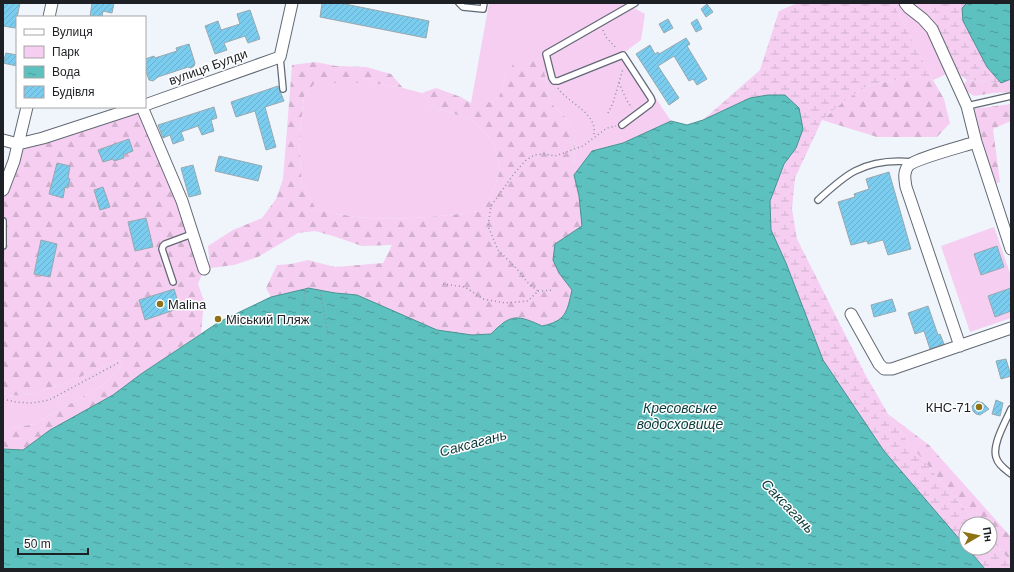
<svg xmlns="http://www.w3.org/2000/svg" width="1014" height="572" font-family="Helvetica,sans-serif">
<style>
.green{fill:#f5cef2}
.forest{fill:url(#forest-firs)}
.wetland{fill:url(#wetland-marsh)}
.water{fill:url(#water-ripples);stroke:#4a9190}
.building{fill:url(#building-hatch);stroke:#99a8ae}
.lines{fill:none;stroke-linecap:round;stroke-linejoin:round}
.lane-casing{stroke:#626974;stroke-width:8}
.street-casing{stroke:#626974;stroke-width:13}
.path{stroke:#909499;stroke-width:1.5;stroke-dasharray:1 3;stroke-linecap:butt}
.lane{stroke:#fff;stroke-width:5.5}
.street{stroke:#fff;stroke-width:11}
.poi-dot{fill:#8d7216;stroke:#fff;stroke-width:1.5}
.labels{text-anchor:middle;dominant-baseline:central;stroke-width:3;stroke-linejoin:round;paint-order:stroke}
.street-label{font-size:13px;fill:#1d2024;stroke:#fff}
.poi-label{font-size:13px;fill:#1d2024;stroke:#fff;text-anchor:start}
.water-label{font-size:14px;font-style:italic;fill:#0b3c3b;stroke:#fff}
</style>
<defs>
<pattern id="forest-firs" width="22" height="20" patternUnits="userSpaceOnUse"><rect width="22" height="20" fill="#f5cef2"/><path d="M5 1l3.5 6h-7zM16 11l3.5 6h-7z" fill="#d2b1cf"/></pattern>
<pattern id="wetland-marsh" width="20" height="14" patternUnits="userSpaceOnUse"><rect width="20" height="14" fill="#f5cef2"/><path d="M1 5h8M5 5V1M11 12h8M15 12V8" fill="none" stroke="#d2b1cf"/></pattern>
<pattern id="water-ripples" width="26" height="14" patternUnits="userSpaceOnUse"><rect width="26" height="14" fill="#5dc1bf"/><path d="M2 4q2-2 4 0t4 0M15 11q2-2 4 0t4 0" fill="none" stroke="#4c9c9b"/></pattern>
<pattern id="building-hatch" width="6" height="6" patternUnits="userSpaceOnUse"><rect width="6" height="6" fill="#7bcdf0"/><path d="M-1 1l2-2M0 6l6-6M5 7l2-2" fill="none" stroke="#6ab0ce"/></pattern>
</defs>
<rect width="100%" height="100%" fill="#f0f5fc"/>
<path class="green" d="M489 3H625L645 14 641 40 625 52 671 121 623 143 592 151 574 175 575 133 565 117 550 102 547 83 543 68 506 75 499 97 487 103H471Z
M893 3H929L946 57 954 71 933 80Z
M348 82 373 83 403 88 422 93 430 104 439 109 470 119 485 132 494 144 500 170 492 196 480 211C439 217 397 221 356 217 343 215 329 212 316 209L302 184 299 142 304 96 315 83Z
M994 227 1011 276V318L970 332 941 246Z
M117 360 122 361V365L102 386 34 424 3 430V394C30 403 91 372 117 360Z"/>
<path class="forest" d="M532 57 543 68 547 83 550 102 565 117 575 133 574 175 579 196 582 226 559 273 572 290C567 312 566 320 542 326L528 320 501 323 491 334 472 335 437 330 357 295 335 293 308 288 271 297 266 288 277 265 291 264 308 260 335 267 383 263 392 245 362 246 333 236 315 231 298 233 258 257 234 265 210 268 208 246 233 230 262 218 276 199 283 179 292 65 315 62 336 66 366 67 391 74 403 88 373 83H315L304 96 299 142 302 184 316 209C329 212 343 215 356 217 397 221 439 217 480 211L492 196 500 170 494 144 485 132 470 119 439 109 430 104 422 93 436 88 461 97 471 103H487L499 97 506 75 516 60Z
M913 76 933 80 944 99 950 123 937 137H877L822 120 843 102 867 86Z
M1011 79V92L993 93 974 96 961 88 967 80 1001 83Z
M1011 104V121L993 129 1000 182 994 184 973 109Z
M142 107 203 272 198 284 204 301 201 333 141 374 113 395 50 430 23 450 3 449V430L34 424 102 386 122 365V361L117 360C91 372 30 403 3 394V190L18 144Z
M888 414 929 445 1011 537V562L990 538V524H977L907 441Z"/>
<path class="wetland" d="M797 3H893L933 80 913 76 867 86 843 102 822 120 795 178 792 209 797 239 865 374 888 414 907 441 977 524H966V547L884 451 823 360 786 263 771 230 770 201 784 164 796 148 703 120 760 70 779 11Z
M929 3H967L962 8 987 67 1001 83 967 80 954 71 946 57Z
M990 538 1011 562V569H985L967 548H990Z"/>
<path class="water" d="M967 3H1011V79L1001 83 987 67 963 21 962 8Z
M768 95H785L799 108 803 129 796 148 784 164 770 201 771 230 786 263 823 360 884 451 985 569H3V449L23 450 50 430 113 395 141 374 219 322 271 297 305 289 308 288 335 293 357 295 437 330 472 335 491 334C511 313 518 315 542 326 566 321 567 312 572 290L559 273 553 260 555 244 582 226 579 196 574 175 592 151 623 143 671 121 687 125 703 120 750 98Z"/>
<path class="building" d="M3 3H20L15 28 3 26Z
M92 3H114L112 13 103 11 102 17H90Z
M322 3H340L429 21 426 38 320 17Z
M707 4 713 12 706 17 701 9Z
M250 10 260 39 248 43 245 36 224 43 227 50 215 54 205 26 218 21 221 30 240 24 237 14Z
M668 19 673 28 664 33 659 24Z
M697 19 702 29 696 32 691 23Z
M686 38 690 44 687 46 707 79 697 85 693 79 689 81 674 56 658 66 679 98 669 105 636 54 650 45 655 54 658 52 659 54Z
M189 44 195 63 194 66 191 68 188 67 158 77 153 81 149 80 145 68V59L154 56 155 58 177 51 176 48Z
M6 53 17 55V66L3 63Z
M278 86 284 101 265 107 276 147 266 150 255 111 236 117 231 102Z
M214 107 217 118 211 120 214 131 202 135 198 126 181 132 184 140 173 144 170 135 163 138 158 125Z
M129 139 133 151 123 155 124 158 114 161 113 159 103 162 98 150Z
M219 156 262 166 258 181 215 171Z
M57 163 70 166 68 178 70 179 68 188 65 187 63 198 49 194Z
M193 165 201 194 189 197 181 168Z
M889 172 911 249 888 255 883 240 868 244 867 241 851 245 838 202 855 197 854 194 869 189 866 179Z
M103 187 110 207 100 210 94 190Z
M146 218 153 247 135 251 128 222Z
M41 240 57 244 50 277 34 274Z
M997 246 1004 267 981 275 974 254Z
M1011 288V311L995 317 988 296Z
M174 289 180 308 145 320 139 300Z
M892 299 896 311 874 317 871 305Z
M928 306 938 335 940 334 944 344 930 349 924 331 915 334 908 313Z
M1006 359 1011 376 1001 379 996 361Z
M996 400 1003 403 1000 416 992 414Z
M977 401 983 403 989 409 980 415 976 414 973 411 972 406Z"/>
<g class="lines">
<g class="lane-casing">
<path id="lane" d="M459 3 463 7 483 9 484 3
M280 57 283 89
M967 106 1011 96
M622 125 650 104 652 101 651 98 623 55 558 81H554L552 78 546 54 635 3
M818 200C828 191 843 177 855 171 873 162 892 160 912 162
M3 221V246
M173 282 162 249 163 246 165 244 192 234
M1011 409C1006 421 992 444 996 457 998 465 1005 469 1011 474"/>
</g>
<g class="street-casing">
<path id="street" d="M905 3 909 8 923 19 932 29 967 106 976 142 1011 249
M49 17 52 3
M145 105 280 57 292 3
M142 107 182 201 204 269
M3 140 18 144 43 138 138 107
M3 190 14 161 27 107
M851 314 879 364 884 369H892L1011 328
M960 346 906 187C905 180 903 173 908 166 914 159 964 146 976 142"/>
</g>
<path class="path" d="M603 30 606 37 617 49
M619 83 627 101 632 108
M558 88C567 103 601 114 593 137
M608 113 613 103 623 69
M644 134 658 160
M443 284 465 287 483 299 505 303 528 301 538 291 527 282 517 269 498 250 488 226 491 206 513 175 525 161 534 155 544 154 555 156 583 146 607 128 616 126
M320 291 328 335
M538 291 553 290
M303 310 305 289
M3 399 16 402 32 403 49 400 118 363"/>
<use href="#lane" class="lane"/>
<use href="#street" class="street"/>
</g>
<g class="poi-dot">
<circle cx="160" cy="304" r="4"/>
<circle cx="218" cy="319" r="4"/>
<circle cx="979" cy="407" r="4"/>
</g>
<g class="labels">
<g class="street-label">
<text transform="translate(208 67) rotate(-20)">вулиця Булди</text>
</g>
<g class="poi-label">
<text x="168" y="304">Malina</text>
<text x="226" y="319">Міський Пляж</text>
<text x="971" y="407" text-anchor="end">КНС-71</text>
</g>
<g class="water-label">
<text x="680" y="408">Кресовське<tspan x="680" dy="16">водосховище</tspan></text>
<text transform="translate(473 443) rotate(-15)">Саксагань</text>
<text transform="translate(788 506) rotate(46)">Саксагань</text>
</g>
</g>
<rect width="1014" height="572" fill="none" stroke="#1d2024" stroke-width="8"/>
<rect x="16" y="16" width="130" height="92" fill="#ffffff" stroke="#a5a6a7"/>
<rect x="24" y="29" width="20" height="6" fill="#ffffff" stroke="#a5a6a7"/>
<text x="52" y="36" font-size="12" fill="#1d2024">Вулиця</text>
<rect x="24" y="46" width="20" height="12" fill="#f5cef2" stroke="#a5a6a7"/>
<text x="52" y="56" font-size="12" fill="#1d2024">Парк</text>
<rect x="24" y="66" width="20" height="12" fill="url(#water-ripples)" stroke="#a5a6a7"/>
<text x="52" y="76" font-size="12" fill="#1d2024">Вода</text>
<rect x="24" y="86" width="20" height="12" fill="url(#building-hatch)" stroke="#a5a6a7"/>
<text x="52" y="96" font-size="12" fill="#1d2024">Будівля</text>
<g transform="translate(978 536) rotate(81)"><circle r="19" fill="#ffffff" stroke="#a5a6a7"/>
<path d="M0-3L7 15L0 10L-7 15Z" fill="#8d7216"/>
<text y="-6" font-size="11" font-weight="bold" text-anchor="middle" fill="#1d2024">Пн</text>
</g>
<path d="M18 548v6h70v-6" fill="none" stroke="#1d2024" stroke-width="2"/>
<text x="24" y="548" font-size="12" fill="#1d2024" stroke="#ffffff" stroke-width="3" paint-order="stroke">50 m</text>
</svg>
